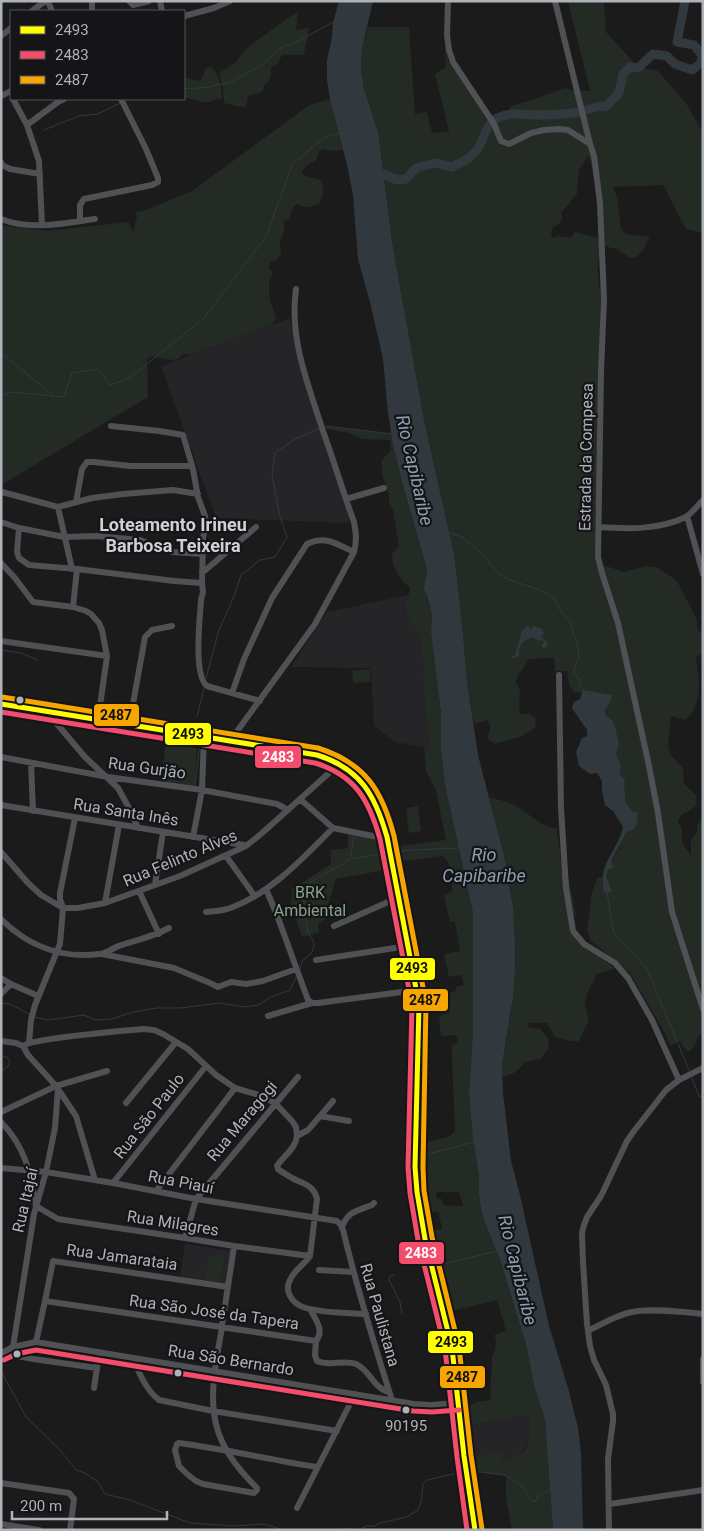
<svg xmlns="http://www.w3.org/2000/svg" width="704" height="1531" font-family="Roboto,sans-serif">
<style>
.built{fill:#252527}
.green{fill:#242a24;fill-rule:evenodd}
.water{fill:#32393e}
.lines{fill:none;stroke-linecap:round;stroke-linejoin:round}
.stream{stroke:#32393e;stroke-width:1}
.river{stroke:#32393e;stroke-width:9}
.minor{stroke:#505154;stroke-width:6}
.major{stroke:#4d4e50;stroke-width:8}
.bus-1-casing{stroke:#151517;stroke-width:9}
.bus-2-casing{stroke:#151517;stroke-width:9}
.bus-3-casing{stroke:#151517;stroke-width:9}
.bus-1{stroke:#ff0;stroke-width:5}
.bus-2{stroke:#f44d6c;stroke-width:5}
.bus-3{stroke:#f7a600;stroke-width:5}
.bus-dot{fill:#aeb3ba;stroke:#151517;stroke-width:2}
.labels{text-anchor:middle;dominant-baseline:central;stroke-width:4.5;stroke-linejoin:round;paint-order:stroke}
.bus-label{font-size:15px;fill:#aeb3ba;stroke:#151517}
.street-label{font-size:16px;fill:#aeb3ba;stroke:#151517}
.park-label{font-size:16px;fill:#88a388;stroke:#151517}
.water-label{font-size:18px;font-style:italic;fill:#8aa0b1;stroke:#151517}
.neighbourhood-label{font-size:18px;font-weight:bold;fill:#cfd1d7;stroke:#151517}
.line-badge{stroke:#151517;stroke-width:2}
.badge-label{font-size:14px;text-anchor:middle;font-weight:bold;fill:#fff}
.pale-badge-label{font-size:14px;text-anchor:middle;font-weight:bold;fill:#111}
</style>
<rect width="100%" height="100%" fill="#1b1b1b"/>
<path class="built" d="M290 318 308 397 310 399 343 495 350 523 216 518 161 366Z
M409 595 405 608 406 614 421 637 424 694 429 746 424 747 395 742 374 726 371 668 291 667 327 612Z
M185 1244 231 1251 226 1285 180 1278Z
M527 1415 531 1435 530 1441 517 1457 503 1461 500 1451 472 1457 467 1426Z"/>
<path class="green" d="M568 1H604L606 32 638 67 658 71 686 103 703 133V233L686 229 663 185 613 187 617 197 621 229 626 234 650 237C645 245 643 253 635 258L629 257 616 249 604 246C595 256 598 282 601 295L598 423 597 563 624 572 645 566 657 567 677 581 697 620V629L703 635V653L696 657C699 680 704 704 685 720L671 716 668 743 670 754 683 768 684 784 696 795 697 805 689 811 682 814 678 821 682 830V843L691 855V840L697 832V825L703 817V1034H700L694 1046 689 1052 684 1048 680 1041 670 1046 666 1035 630 973 591 941 587 930 592 893 597 878 603 876 602 887 611 862 638 813 632 811 626 803C626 794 623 788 625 779L620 775 621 766 616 754 619 744 612 720 606 716 605 710 608 705 583 691 582 693 574 692 569 685 567 671H555L554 658 528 659C524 670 518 671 516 683L520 690 519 705 520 714H530L536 719 535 728 520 737 494 744 487 738 491 726 487 720 474 724 467 681 462 624 454 554 424 420 393 248 378 132 364 89 361 70 362 49 368 27H409L415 114 427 112 432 133 449 131 435 74 446 67 445 46 448 60 467 86 493 117 508 111 510 107 513 105 529 101 565 88 575 91H590ZM588 156C599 181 597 210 599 238L574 232 571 238 559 236 553 238 551 234 553 227 560 223 563 217 561 213 577 194 579 170Z
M298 11 296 30 309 28 304 55H282L278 63 271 67C271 75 272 80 264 85L263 91C259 94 254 93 248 96L246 108 224 103 223 90 219 73 236 62 243 52 252 44Z
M211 66C219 73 222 88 222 99 216 99 214 101 209 102 201 103 192 99 184 97V77L198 81 202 79 205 69Z
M330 99 343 150 331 151 323 149 319 151 317 159C312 163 303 166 302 173L306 176 321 180C325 190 324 194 319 204 311 207 306 209 298 204L294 206 289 219 284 221V231L280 240 281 254 277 259 270 262 269 269 273 273 269 282V291L270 301 275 314 276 319 271 325 193 354 188 355 183 354C177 364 162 359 152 356L147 360 148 397 1 485V225L47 231 128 222 134 233 135 222 137 220 136 212 149 209 192 191 309 105Z
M326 426 392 434 402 482 425 562 427 572 426 597 430 606 432 617 431 632 441 713V751L445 785 473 913V1032L469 1093 473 1139 479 1175V1194L481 1210 486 1225 501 1262 527 1348 534 1385 545 1420 553 1530H512L506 1498V1476L471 1471 469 1457 501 1451 503 1461C530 1453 534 1442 527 1415L467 1426 465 1407 477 1402 490 1400 492 1357 495 1350 496 1340 494 1335 506 1331 497 1300 448 1312 429 1230 442 1229 439 1213 434 1211 433 1213H430V1216L424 1217 418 1190 419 1155 425 1154 424 1142 449 1137 455 1131 452 1058V1045L458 1042 456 1035 441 1036 439 1019 442 1015 449 1013 447 993 456 991V987L464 985 462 975 449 977 444 954 460 951 455 922H450L444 895 452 891C452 880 453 861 441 856L397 862 393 847 446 840 436 791 426 771 424 747 429 746 424 694 421 637 408 619 405 608 410 588C399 578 392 569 392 554L399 546 393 510 389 504V494L383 477 381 461 391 450 390 440 362 439 349 433 326 429ZM436 1192H459L463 1206 443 1205 442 1199H437Z
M370 669 371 682 353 683 352 671Z
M167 736 186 738V743L197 744 195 787 162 782 164 773 162 772Z
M489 797C499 800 510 802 519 808 534 817 539 825 557 829L562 867 569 880 576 915 569 919C571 928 572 935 579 942L615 968 597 974 587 994 585 1004 589 1020 579 1041H570L555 1037 547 1023H529L527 1027 540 1029 548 1038 549 1047 541 1059 525 1062C519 1071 513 1075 502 1076V1065C509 1025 517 985 515 944 514 894 501 845 489 797Z
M418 806 421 831 409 833 406 808Z
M348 834 378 839 385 870 335 879C333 893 327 905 326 918L318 924 319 933 302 937 291 905 292 889 331 864V850L348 848Z
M209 1255 224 1258 220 1283 205 1280Z"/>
<path class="water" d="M339 1H373L362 49 361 70 364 89 378 132 393 248 424 420 454 554 462 624 467 681 478 755 504 856 513 908 515 944V970L513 997 502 1065 503 1093 511 1161 520 1195 549 1326 568 1388 578 1428 581 1453 583 1530H553L545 1420 534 1385 527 1348 501 1262 486 1225 481 1210 479 1194V1175L473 1139 469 1093 473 1032V913L445 785 441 751V713L431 632 432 617 430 606 424 588 427 572 425 562 402 482 393 444 388 413 383 359 370 302 358 259 353 195 348 169 330 99 327 80V60L332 37 333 22Z
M527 626 532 629 533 626 542 629 544 633 541 637 547 642 548 646 544 648 541 646 544 642 542 640 540 641 531 637 522 643 518 652 521 654 515 658H512V656H515C516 648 521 640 521 632Z
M583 690 611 695 612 699 605 710 606 716 612 720 615 727 619 744 616 754 621 766 620 775 625 779C623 788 626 794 626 803L632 811 638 813 637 823 634 829 627 832 611 861 613 867 608 870 606 876 612 892 604 893C597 862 618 852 623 827L613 811 605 805 602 791V781L597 773 590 774 579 766 576 752 582 738 587 736V730L572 708 574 702 580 699Z"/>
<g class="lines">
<path class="stream" d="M184 89 209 87 231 82 259 67 281 48 300 40 335 21
M44 130 79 116 98 114 120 103
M1 353 53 395
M1 397 10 392 64 397 72 373 98 369 110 385 128 379 203 319 266 237 292 165 323 138 340 133
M326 426 393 434
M448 532 462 537 481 553 498 573 507 579 537 589 553 597 560 610 570 621 573 634 577 640 579 658 574 668V674L580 679V684L583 690
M1 650 21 653 38 660
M206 678 219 630 234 596 241 575 260 560 275 557 287 537 280 517 272 475 275 453 295 439 319 429
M197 717 204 688
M195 786 200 742
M394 852 410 850 460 848
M351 857 354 835
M607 893 614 933 647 969 689 1070
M300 969 302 961 311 954 314 947 313 940 308 932 305 914 303 889 312 881 351 859 381 854
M1 1006 3 1003C12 1003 22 1011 31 1015
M34 1017 48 1020 84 1015 96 1020 112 1019 133 1012 157 1008H180L219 1003 244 1007 258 1005 271 997 290 990 296 977
M1 1055 8 1058 10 1061 8 1066 1 1072
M692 1078 699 1096 703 1097
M428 1154 474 1142
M438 1265 498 1251
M394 1275 389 1277V1280L400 1302 402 1314
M1 1371 26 1417 60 1450 76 1470 85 1473 98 1482 105 1494 130 1500 190 1523 232 1526 264 1524 284 1530
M471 1471 506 1475 523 1487 532 1501 535 1502 538 1496 552 1489
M339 1530 343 1528 356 1530
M357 1530 367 1526H375L380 1523 407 1517 418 1510 421 1502 423 1484 427 1480 458 1473"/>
<path class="river" d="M586 110 600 106 605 107 619 93 623 74 630 67 638 68 653 54 667 56 675 64 692 70 701 63 702 55 694 45 677 42 685 1
M372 175 383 174 397 180 406 179 416 168 435 163 452 167C461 162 471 159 477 150 484 140 485 125 497 118 510 112 523 114 535 115 549 115 564 115 578 112"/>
<path class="minor" d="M48 1 52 11
M92 1V11
M129 1 133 5 149 1
M160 1 162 11
M448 1 447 35 449 50 453 62 494 124 501 141 509 144 531 133 544 130 559 129 568 130 590 144 594 156 600 203 604 300 601 372 598 557 602 573 618 623 649 766 658 813 672 912 703 1009
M555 1 590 144
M32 11 45 1
M184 16 214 8 230 1
M1 36 11 28
M1 96 11 91
M13 99 27 125 39 161 42 225
M27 125 58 102 64 99
M1 162 2 165 10 169 40 174
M1 219C31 231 65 223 95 219
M80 221V205L84 199 152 185 158 182V178L146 149 121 99
M111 426 159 431 183 435 193 469 198 497 205 516 206 522 203 538 202 583 203 592 201 600C200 618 193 675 207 686L260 701
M2 492 58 507 92 498 123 494 173 490 198 494
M346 499 384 488
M76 502 82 469 87 462H93L131 466H192
M58 507 72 569
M687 516 703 574
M1 522 19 528 17 552 19 558 29 565 77 569 174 581 202 583
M599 527C628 529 659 530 686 517 692 513 698 505 703 500
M19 528 64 537 96 536 140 540 172 552 203 554
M1 563 15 578 33 602 73 607 86 611 91 614 99 623 102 630 107 656 98 720
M202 573 256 527
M73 607 77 569
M1 641 107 656
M559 675 561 808 566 888 573 931 584 944 615 963 628 978 652 1020 679 1080
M232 693 244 659 272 598 307 544C326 535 336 544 354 552
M53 712 57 724 85 757 118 788 129 808 138 828
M129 726 145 637 152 630 172 626
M230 741 315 624 354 552C357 541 356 533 354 522 343 492 334 461 323 431 308 384 289 339 296 289
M1 757 108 777 202 790 277 804 288 810
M31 763 33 811
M300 799 333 828 378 837H387
M1 805 244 845
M193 837 202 790 204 737
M1 852 28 883 41 895 63 908H78L105 903 180 876 246 846 261 834 339 764
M226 856 254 895
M155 885 163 832
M266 889 277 915 308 1000 312 1003H318L417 990
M139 891 159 934
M105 903 119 825
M206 912C215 911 224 911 233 907 272 892 304 857 333 828
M1 919C28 946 62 959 100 954 107 953 114 947 122 945 138 940 154 936 169 928
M334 926 388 902 399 899
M102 954 174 968 210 983 218 987 231 982 246 984 263 981 296 969
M316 960 408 946
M1 978 11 984 38 996
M1 994 11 984
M268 1016 312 1003
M1 1041 16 1043 23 1046C33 1038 124 1031 143 1029L154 1030 163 1034 188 1049 216 1075 235 1088 259 1095 275 1103 292 1121 296 1127 297 1136
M29 1043 31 1020 35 1005 60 944 63 908 60 899V893L75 818
M23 1046 28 1055 56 1086 76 1116 95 1180
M333 1101 308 1130 297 1136C295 1150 284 1155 277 1166L278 1169C282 1172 287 1175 292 1178 303 1184 314 1185 317 1199L310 1256C305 1264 294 1270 290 1280 284 1291 292 1303 303 1307 319 1313 349 1313 366 1314
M126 1103 176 1042
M1 1112 56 1086 107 1071
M320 1116 349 1121
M1 1122C25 1146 31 1174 36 1206L58 1219 185 1238 234 1246 310 1256
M1 1168 46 1172 113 1183 196 1199 337 1221 340 1224 343 1230C357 1288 374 1344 392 1400
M113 1183 206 1066
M156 1191 235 1088
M342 1227C348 1211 357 1211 372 1205L374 1203
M185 1238 196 1199 298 1077
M234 1246C230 1275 225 1304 221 1333 216 1362 209 1395 216 1424 222 1450 239 1470 257 1488V1490L254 1493 203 1484 196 1481 187 1474 179 1466 175 1450 177 1444 179 1443C225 1449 271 1460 317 1467
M319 1270 353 1272
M45 1301 53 1261 228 1287
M310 1309C315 1319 325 1330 316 1341
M588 1331C602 1324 616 1315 632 1312 651 1308 683 1312 703 1314
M36 1342 45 1301 316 1341 315 1355 317 1361C330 1367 343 1359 356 1364 370 1370 373 1388 389 1392
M13 1347 34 1214 46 1172 55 1128 58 1089
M4 1352 8 1354 33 1359 97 1368 99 1352
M1 1353 13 1347 36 1342 414 1404 431 1405 458 1403
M133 1358C139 1373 146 1390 159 1400L213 1411 337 1431
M703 1359V1382
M94 1388 97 1368
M1 1483 69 1493 74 1499 70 1530
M610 1504 703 1490
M297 1508 355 1394
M1 1524 39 1530
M609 1530 608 1459 613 1421V1414L606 1385 594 1360 590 1346 587 1324 583 1262 582 1234 583 1228 587 1217 601 1196 627 1141 634 1131 666 1090 679 1080 703 1068"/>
<path class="major" d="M1 704C69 714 136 727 204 737 227 741 249 744 272 748 294 751 322 753 341 766 371 784 378 804 387 837L419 1004V1026L415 1167 417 1192 425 1239 452 1348 464 1456 475 1530"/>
<g class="bus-1-casing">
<path id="bus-1" d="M1 704 317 755C361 769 375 795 387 837L419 1004 415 1167 417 1192 425 1239 452 1348 464 1456 475 1530"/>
</g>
<g class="bus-2-casing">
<path id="bus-2" d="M1 712 315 763C355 775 369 800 380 839L412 1005 408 1167 410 1193 418 1240 445 1349 457 1457 467 1530
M4 1360 16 1354 36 1350 413 1411 432 1412 459 1410"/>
</g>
<g class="bus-3-casing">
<path id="bus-3" d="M2 697 318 748C365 763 382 790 394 836L426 1003 423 1167 424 1191 432 1237 459 1347 471 1455 482 1529"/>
</g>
<use href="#bus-1" class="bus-1"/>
<use href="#bus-2" class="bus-2"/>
<use href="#bus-3" class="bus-3"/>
</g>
<g class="bus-dot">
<circle cx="20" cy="700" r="4.5"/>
<circle cx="17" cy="1354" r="4.5"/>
<circle cx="178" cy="1373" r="4.5"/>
<circle cx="406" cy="1410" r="4.5"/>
</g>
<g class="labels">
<g class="bus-label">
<text x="406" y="1426">90195</text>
</g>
<g class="street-label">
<text transform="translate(586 457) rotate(-89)">Estrada da Compesa</text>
<text transform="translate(147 768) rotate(8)">Rua Gurjão</text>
<text transform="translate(126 812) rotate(9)">Rua Santa Inês</text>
<text transform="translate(180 858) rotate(-23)">Rua Felinto Alves</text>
<text transform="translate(149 1116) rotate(-52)">Rua São Paulo</text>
<text transform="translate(242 1121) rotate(-50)">Rua Maragogi</text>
<text transform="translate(181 1182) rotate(11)">Rua Piauí</text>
<text transform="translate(25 1200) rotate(-77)">Rua Itajaí</text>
<text transform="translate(173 1223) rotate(9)">Rua Milagres</text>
<text transform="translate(122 1257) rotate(8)">Rua Jamarataia</text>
<text transform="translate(214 1312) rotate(8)">Rua São José da Tapera</text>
<text transform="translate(380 1315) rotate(74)">Rua Paulistana</text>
<text transform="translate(231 1360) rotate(9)">Rua São Bernardo</text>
</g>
<g class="park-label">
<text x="310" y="892">BRK<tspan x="310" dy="18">Ambiental</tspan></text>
</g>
<g class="water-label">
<text transform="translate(415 470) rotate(77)">Rio Capibaribe</text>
<text x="484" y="854">Rio<tspan x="484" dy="21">Capibaribe</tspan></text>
<text transform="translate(518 1270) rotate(76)">Rio Capibaribe</text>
</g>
<g class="neighbourhood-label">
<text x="173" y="524">Loteamento Irineu<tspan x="173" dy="21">Barbosa Teixeira</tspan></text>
</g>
</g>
<g class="line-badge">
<rect x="93" y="703" width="47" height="24" rx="5" fill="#f7a600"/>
<rect x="164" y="722" width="48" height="24" rx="5" fill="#ff0"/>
<rect x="254" y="745" width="48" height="24" rx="5" fill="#f44d6c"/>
<rect x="389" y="957" width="47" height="24" rx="5" fill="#ff0"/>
<rect x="402" y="988" width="47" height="24" rx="5" fill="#f7a600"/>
<rect x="398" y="1241" width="47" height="24" rx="5" fill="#f44d6c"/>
<rect x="427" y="1330" width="47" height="24" rx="5" fill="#ff0"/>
<rect x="439" y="1365" width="47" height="24" rx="5" fill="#f7a600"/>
</g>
<g class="badge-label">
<text x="278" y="762">2483</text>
<text x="421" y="1258">2483</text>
</g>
<g class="pale-badge-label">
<text x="116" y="720">2487</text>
<text x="188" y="739">2493</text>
<text x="412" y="973">2493</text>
<text x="425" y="1005">2487</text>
<text x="451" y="1347">2493</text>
<text x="462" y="1382">2487</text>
</g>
<rect width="704" height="1531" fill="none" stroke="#aeb3ba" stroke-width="5"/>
<rect x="10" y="10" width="175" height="90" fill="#151517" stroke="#525458"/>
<rect x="20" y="26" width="25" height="8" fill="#ffff00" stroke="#525458"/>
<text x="55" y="35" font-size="15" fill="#aeb3ba">2493</text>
<rect x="20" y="51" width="25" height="8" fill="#f44d6c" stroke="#525458"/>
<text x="55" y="60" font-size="15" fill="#aeb3ba">2483</text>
<rect x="20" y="76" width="25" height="8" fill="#f7a600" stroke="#525458"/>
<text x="55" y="85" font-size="15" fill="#aeb3ba">2487</text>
<path d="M12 1511v8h155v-8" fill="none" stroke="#aeb3ba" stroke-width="2.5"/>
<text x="20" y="1511" font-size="15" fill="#aeb3ba" stroke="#151517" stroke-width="4" paint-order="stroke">200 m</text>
</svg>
